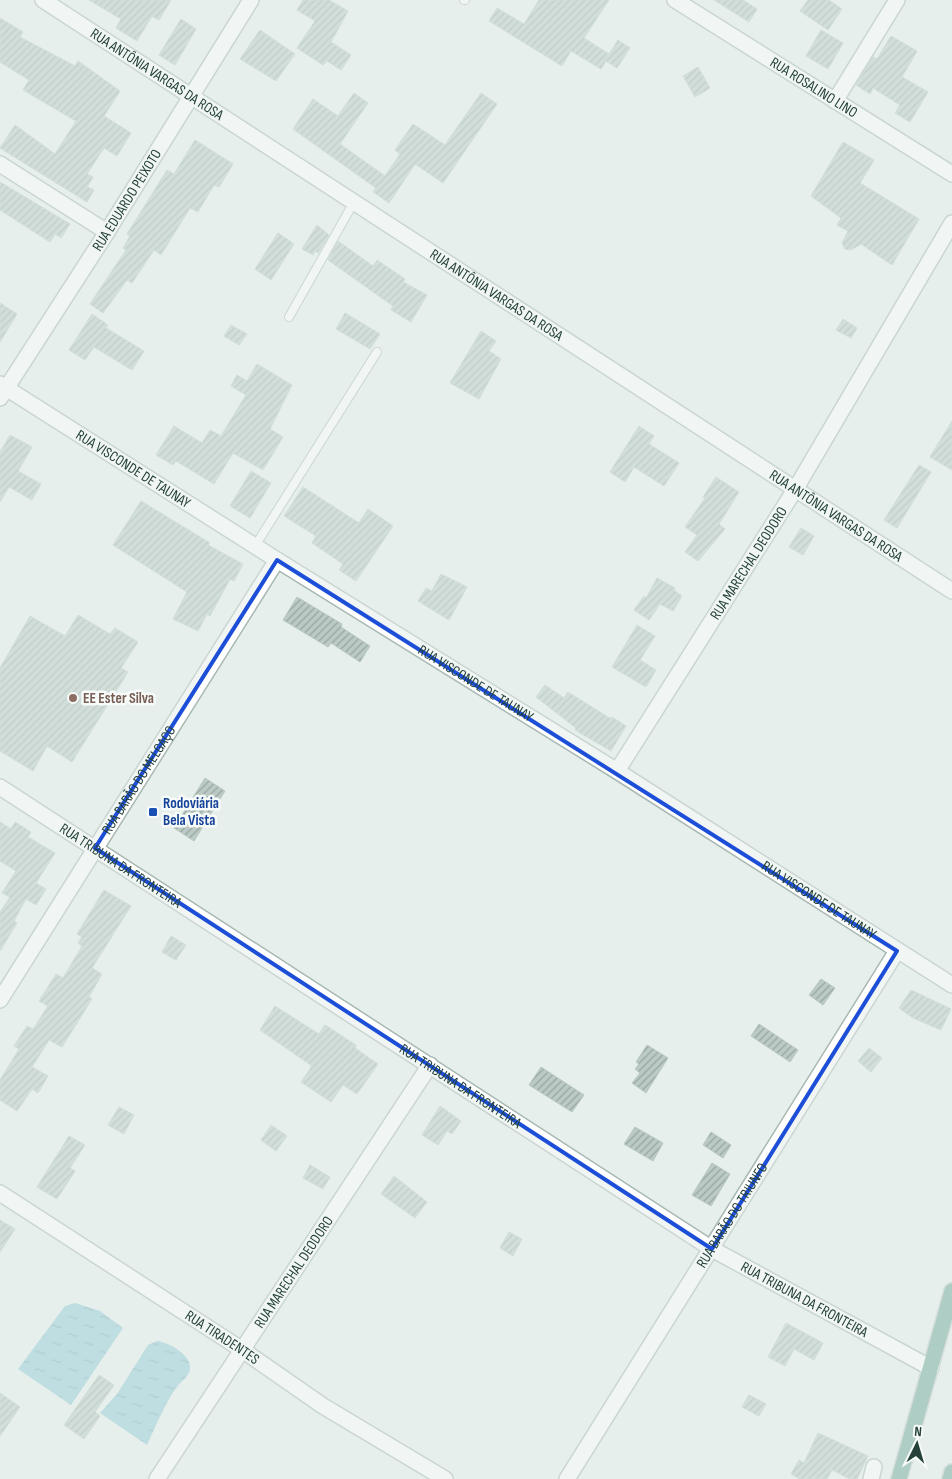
<svg xmlns="http://www.w3.org/2000/svg" width="952" height="1479" font-family="'Sofia Sans Condensed',sans-serif">
<style>
.water{fill:url(#water-ripples)}
.building{fill:url(#building-hatch);stroke:#b8c9c2}
.lines{fill:none;stroke-linecap:round;stroke-linejoin:round}
.lane-casing{stroke:#a8b8b2;stroke-width:10}
.street-casing{stroke:#a8b8b2;stroke-width:18}
.primary-casing{stroke:#c2cac8;stroke-width:18}
.lane{stroke:#fff;stroke-width:8}
.street{stroke:#fff;stroke-width:15}
.primary{stroke:#6aa596;stroke-width:15}
.marked{fill:none;stroke:#1d4ed8;stroke-width:4;stroke-linejoin:round}
.education-dot{fill:#8d6e63;stroke:#f7fbf9;stroke-width:2}
.transit-dot{fill:#1a4fb4;stroke:#f7fbf9;stroke-width:2}
.labels{text-anchor:middle;dominant-baseline:central;stroke-width:5;stroke-linejoin:round;paint-order:stroke}
.street-label{font-size:15px;fill:#24423a;stroke:#f7fbf9}
.education-label{font-size:15px;font-weight:bold;fill:#785e54;stroke:#f7fbf9;text-anchor:start}
.transit-label{font-size:15px;font-weight:bold;fill:#164399;stroke:#f7fbf9;text-anchor:start}
</style>
<defs>
<pattern id="water-ripples" width="26" height="14" patternUnits="userSpaceOnUse" patternTransform="scale(1.25)"><rect width="26" height="14" fill="#8ec9d4"/><path d="M2 4q2-2 4 0t4 0M15 11q2-2 4 0t4 0" fill="none" stroke="#74a5ad"/></pattern>
<pattern id="building-hatch" width="6" height="6" patternUnits="userSpaceOnUse" patternTransform="scale(1.25)"><rect width="6" height="6" fill="#bbcac4"/><path d="M-1 1l2-2M0 6l6-6M5 7l2-2" fill="none" stroke="#98a6a0"/></pattern>
</defs>
<rect width="100%" height="100%" fill="#e6efeb"/>
<path class="water" d="M75 1303 100 1311 123 1328 71 1405 18 1369 65 1306Z
M157 1341C168 1342 192 1355 190 1369 189 1377 181 1381 177 1387 167 1399 154 1430 147 1445L100 1413 117 1394 148 1345Z"/>
<path class="building" d="M89 0H171L159 20 152 16 137 41 116 28 121 19Z
M303 0H329L348 11 331 42 351 55 341 70 327 61 323 65 297 48 315 21 297 10Z
M539 0H609L584 38 609 54 618 40 630 48 617 68 606 61 601 69 571 51 562 66 489 21 497 8 524 24Z
M714 0H743L757 9 749 22Z
M808 0H829L842 9 828 30 800 11Z
M0 18 23 32 20 37 75 66 78 61 120 91 104 116 131 133 117 156 104 148 87 174 93 177 87 187 94 190 87 202 0 148 15 125 55 154 76 121 23 90 29 80 0 62Z
M181 19 196 29 175 65 159 55Z
M260 30 295 54 276 81 240 59Z
M821 30 843 43 828 69 806 56Z
M891 36 917 51 902 77 928 92 910 122 895 113 900 105 873 88 870 94 856 85 873 57 877 59Z
M698 67 710 88 695 97 683 76Z
M354 93 368 103 340 144 385 176 400 154 395 150 413 124 445 145 481 93 497 104 443 183 415 164 389 203 373 192 376 188 293 129 313 99 338 116Z
M195 140 233 164 219 187 214 185 198 212 190 208 161 255 154 250 132 283 127 280 103 313 90 304 126 250 123 248 130 236 127 234 167 170 174 174Z
M843 142 874 160 860 183 919 219 892 265 861 244 851 250 845 249 842 243 848 231 837 225 841 218 811 196Z
M0 182 70 224 61 238 55 234 50 242 0 210Z
M317 225 329 235 318 253 315 251 313 255 302 249Z
M278 233 294 244 271 280 255 269Z
M338 241 373 266 377 260 405 279 403 282 427 295 411 322 391 310 393 306 328 260Z
M0 303 17 314 0 342Z
M345 313 380 334 370 349 336 329Z
M92 314 108 325 106 328 144 351 132 370 94 347 85 360 69 350Z
M843 319 857 328 851 338 836 330Z
M231 325 247 334 239 345 224 336Z
M481 331 496 341 489 351 501 359 479 399 450 383Z
M257 364 292 385 270 429 283 437 263 470 233 453 214 484 176 461 173 465 156 455 174 426 202 443 210 430 221 436 246 395 231 386 237 375 247 381Z
M952 421V470L930 457Z
M639 426 654 436 649 444 679 463 664 486 634 467 625 482 610 472Z
M10 435 32 447 18 471 41 484 32 500 9 487 0 502V452Z
M919 465 931 472 897 528 884 520Z
M251 471 271 483 250 518 230 506Z
M716 477 739 492 719 524 725 529 698 561 685 552 697 535 685 527 705 498 703 497Z
M303 487 359 523 368 509 393 526 356 581 339 570 343 564 312 543 316 536 284 516Z
M141 501 210 543 208 545 243 564 234 581 230 579 210 616 207 614 198 631 173 619 187 592 113 545Z
M801 528 814 536 803 555 789 547Z
M441 574 467 587 449 620 418 601 426 588 432 591Z
M657 578 675 588 674 590 682 596 673 611 660 604 649 620 634 610 644 596 646 598Z
M297 597 342 624 341 627 370 646 360 662 331 643 328 647 283 620Z
M78 615 110 634 115 628 138 642 121 668 128 672 72 762 47 746 33 771 0 751V668L30 616 65 636Z
M637 625 655 636 640 660 656 670 646 687 612 667Z
M545 685 564 698 568 692 611 719 612 717 626 726 611 751 575 730 576 728 536 697Z
M205 778 225 791 194 841 174 828Z
M0 822 11 829 15 822 31 832 28 837 55 853 36 883 46 889 36 905 26 899 14 921 17 923 0 951V912L10 897 2 893 16 871 0 861Z
M104 890 131 906 92 968 102 974 89 997 92 999 62 1047 49 1040 32 1067 48 1076 38 1093 32 1089 17 1111 0 1100V1080L19 1049 14 1046 27 1026 33 1029 48 1006 39 1001 56 974 63 978 82 946 78 943 82 937 77 934Z
M171 936 186 945 176 960 162 952Z
M821 979 835 988 823 1005 809 995Z
M911 990 951 1009 941 1030 913 1018 899 1008Z
M275 1006 319 1034 325 1025 356 1045 355 1048 378 1064 357 1094 343 1085 331 1102 301 1082 312 1066 260 1030Z
M759 1024 798 1050 790 1062 751 1036Z
M647 1045 668 1058 646 1093 632 1083 640 1073 635 1069 639 1064 636 1062Z
M869 1048 882 1058 871 1072 858 1061Z
M541 1067 584 1095 572 1112 529 1085Z
M440 1106 461 1121 452 1134 447 1131 438 1145 422 1135Z
M119 1107 134 1115 124 1134 108 1125Z
M271 1125 287 1136 276 1151 261 1140Z
M635 1127 663 1143 653 1161 624 1144Z
M711 1132 731 1145 723 1158 703 1145Z
M69 1136 85 1145 70 1168 75 1171 57 1199 37 1187Z
M712 1163 730 1174 711 1206 692 1195Z
M310 1165 330 1177 323 1189 303 1178Z
M394 1176 427 1202 415 1218 381 1194Z
M0 1220 15 1229 0 1252Z
M509 1232 522 1239 513 1256 500 1248Z
M786 1323 823 1343 814 1360 794 1349 785 1366 768 1357Z
M99 1375 114 1385 95 1412 100 1416 84 1439 64 1425Z
M0 1393 20 1407 0 1436Z
M749 1395 766 1404 759 1416 742 1407Z
M818 1433 868 1456 857 1479H850L832 1470 827 1479H800L791 1474 799 1460 804 1463Z"/>
<g class="lines">
<g class="lane-casing">
<path id="lane" d="M464 0H465
M289 317 354 202
M255 546 377 352"/>
</g>
<g class="street-casing">
<g id="street">
<path id="s1" d="M43 0 952 591"/>
<path id="s2" d="M675 0 952 174"/>
<path d="M835 101 897 0"/>
<path d="M0 164 107 232"/>
<path id="s3" d="M0 384 277 560 617 771 952 985"/>
<path id="s4" d="M0 398 107 232 251 0"/>
<path id="s5" d="M617 771 796 488 952 223"/>
<path id="s6" d="M0 787 712 1249 931 1368"/>
<path id="s7" d="M0 1000 277 560"/>
<path id="s8" d="M0 1193 241 1349 323 1406 445 1479"/>
<path id="s9" d="M157 1479 430 1065"/>
<path id="s10" d="M567 1479 897 951"/>
<path d="M871 1479 874 1467"/>
</g>
</g>
<g class="primary-casing">
<path id="primary" d="M899 1479 952 1291
M950 1479 952 1472"/>
</g>
<use href="#lane" class="lane"/>
<use href="#street" class="street"/>
<use href="#primary" class="primary"/>
</g>
<path d="M0 0H952V1479H0ZM277 560 897 951 712 1249 95 848Z" fill="#e6efeb" fill-opacity=".55" fill-rule="evenodd"/>
<path class="marked" d="M277 560 897 951 712 1249 95 848Z"/>
<circle class="education-dot" cx="73" cy="698" r="5"/>
<rect class="transit-dot" x="148" y="807" width="10" height="10" rx="2.5"/>
<g class="labels">
<g class="street-label">
<text stroke="none"><textPath href="#s1" startOffset="136">RUA ANTÔNIA VARGAS DA ROSA</textPath></text>
<text stroke="none"><textPath href="#s2" startOffset="164">RUA ROSALINO LINO</textPath></text>
<text stroke="none"><textPath href="#s4" startOffset="235">RUA EDUARDO PEIXOTO</textPath></text>
<text stroke="none"><textPath href="#s1" startOffset="541">RUA ANTÔNIA VARGAS DA ROSA</textPath></text>
<text stroke="none"><textPath href="#s3" startOffset="158">RUA VISCONDE DE TAUNAY</textPath></text>
<text stroke="none"><textPath href="#s1" startOffset="946">RUA ANTÔNIA VARGAS DA ROSA</textPath></text>
<text stroke="none"><textPath href="#s5" startOffset="246">RUA MARECHAL DEODORO</textPath></text>
<text stroke="none"><textPath href="#s3" startOffset="562">RUA VISCONDE DE TAUNAY</textPath></text>
<text stroke="none"><textPath href="#s7" startOffset="260">RUA BARÃO DO MELGAÇO</textPath></text>
<text stroke="none"><textPath href="#s6" startOffset="144">RUA TRIBUNA DA FRONTEIRA</textPath></text>
<text stroke="none"><textPath href="#s3" startOffset="968">RUA VISCONDE DE TAUNAY</textPath></text>
<text stroke="none"><textPath href="#s6" startOffset="549">RUA TRIBUNA DA FRONTEIRA</textPath></text>
<text stroke="none"><textPath href="#s10" startOffset="311">RUA BARÃO DO TRIUNFO</textPath></text>
<text stroke="none"><textPath href="#s9" startOffset="248">RUA MARECHAL DEODORO</textPath></text>
<text stroke="none"><textPath href="#s6" startOffset="954">RUA TRIBUNA DA FRONTEIRA</textPath></text>
<text stroke="none"><textPath href="#s8" startOffset="265">RUA TIRADENTES</textPath></text>
</g>
<g class="education-label">
<text x="83" y="698">EE Ester Silva</text>
</g>
<g class="transit-label">
<text x="163" y="803">Rodoviária<tspan x="163" dy="17">Bela Vista</tspan></text>
</g>
</g>
<g transform="translate(917 1444) rotate(5)" stroke="#f7fbf9" stroke-width="4" paint-order="stroke">
<path d="M0-4L9 19L0 12L-9 19Z" fill="#24423a"/>
<text y="-8" font-size="14" font-weight="bold" text-anchor="middle" fill="#24423a">N</text>
</g>
</svg>
